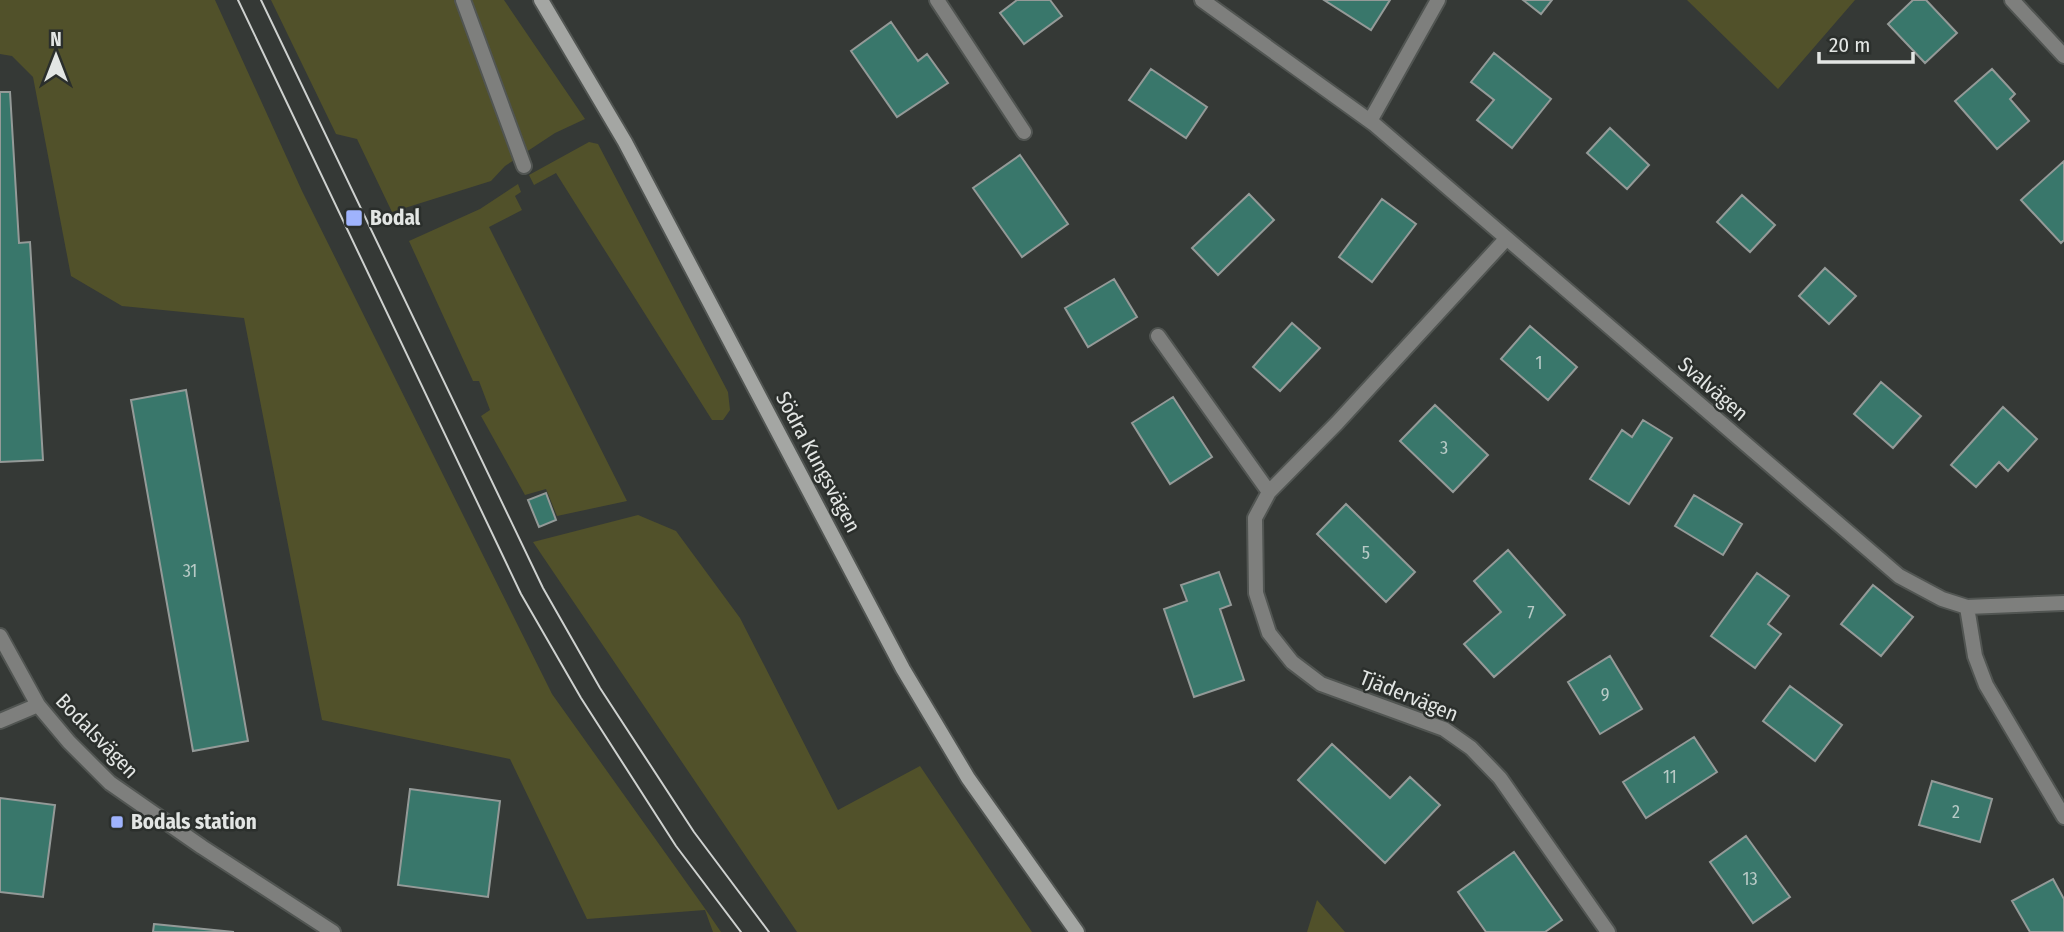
<svg xmlns="http://www.w3.org/2000/svg" width="2064" height="932" font-family="'Fira Sans Condensed',sans-serif">
<style>
.green{fill:#51512a}
.building{fill:#39776b;stroke:#949a98;stroke-width:2}
.lines{fill:none;stroke-linecap:round;stroke-linejoin:round}
.service-casing{stroke:#515552;stroke-width:18}
.minor-casing{stroke:#515552;stroke-width:18}
.secondary-casing{stroke:#515552;stroke-width:18}
.service{stroke:#7e7f7d;stroke-width:14}
.minor{stroke:#7e7f7d;stroke-width:14}
.secondary{stroke:#a4a6a3;stroke-width:14}
.tram{stroke:#ced1cf;stroke-width:2}
.poi-dot{fill:#9fb3fd;stroke:#2b2f2c;stroke-width:2.5}
.labels{text-anchor:middle;dominant-baseline:central;stroke-width:5;stroke-linejoin:round;paint-order:stroke}
.number-label{font-size:18px;fill:#b8cac6}
.poi-label{font-size:21px;font-weight:bold;fill:#e3e6e4;stroke:#2b2f2c;text-anchor:start}
.street-label{font-size:21px;fill:#e3e6e4;stroke:#2b2f2c}
</style>
<rect width="100%" height="100%" fill="#353936"/>
<path class="green" d="M0 0H215L302 191 552 694 706 910 721 932H713L705 910 587 919 510 759 322 720 244 318 122 306 71 276 33 77 12 56 0 54Z
M271 0H504L585 119 555 133 505 166 491 181 392 212 357 139 336 134Z
M1687 0H1855L1778 89Z
M589 142 598 144 728 392 730 410 723 420H712L556 173 534 185 529 175Z
M518 184 521 192 515 196 522 210 489 227 627 501 557 516 546 489 525 495 481 416 490 410 479 381H473L409 241 480 209Z
M638 515 676 531 740 618 838 810 920 766 1032 932H797L533 542Z
M1317 900 1345 932H1307Z"/>
<path class="building" d="M1017 0H1050L1062 16 1024 44 1000 13Z
M1324 0H1390L1371 30Z
M1523 0H1552L1541 14Z
M1913 0H1926L1957 33 1925 63 1888 24Z
M891 22 918 61 927 54 948 83 897 117 851 51Z
M1494 53 1551 99 1512 148 1477 120 1494 100 1471 82Z
M1151 69 1207 107 1186 138 1129 100Z
M1992 69 2015 94 2010 99 2029 121 1997 149 1955 101Z
M0 92H10L19 243 30 242 43 460 0 462Z
M1610 128 1649 165 1627 189 1587 153Z
M1020 155 1068 224 1022 257 973 188Z
M2064 161V240L2061 243 2021 200Z
M1249 194 1274 220 1218 275 1192 248Z
M1742 195 1775 225 1750 252 1717 222Z
M1382 199 1416 224 1372 282 1339 257Z
M1825 268 1856 296 1829 324 1799 296Z
M1114 279 1137 317 1088 347 1065 308Z
M1292 323 1320 348 1280 391 1253 367Z
M1530 326 1577 367 1548 400 1501 359Z
M1881 382 1921 416 1893 448 1854 414Z
M186 390 248 741 193 751 131 400Z
M1173 397 1212 457 1170 484 1132 423Z
M1435 405 1488 455 1453 492 1400 441Z
M2003 407 2037 439 2008 471 1999 462 1976 487 1951 465Z
M1643 420 1672 438 1629 504 1590 479 1622 430 1632 437Z
M546 493 556 520 539 527 528 500Z
M1694 495 1742 524 1723 555 1675 526Z
M1346 504 1415 572 1386 602 1317 534Z
M1508 550 1565 615 1494 677 1464 644 1501 612 1474 581Z
M1219 572 1231 605 1220 609 1244 680 1194 697 1164 609 1187 601 1181 585Z
M1757 573 1789 596 1768 624 1781 634 1755 668 1711 636Z
M1873 585 1913 617 1881 656 1841 624Z
M1610 656 1642 709 1600 734 1568 682Z
M1790 686 1842 725 1815 761 1763 721Z
M1694 737 1717 772 1646 818 1623 782Z
M1332 744 1390 798 1410 777 1440 805 1385 863 1298 780Z
M1932 781 1992 799 1980 842 1919 825Z
M410 789 500 801 488 897 398 885Z
M0 798 55 805 43 897 0 892Z
M1746 836 1790 897 1753 923 1710 862Z
M1514 852 1562 920 1545 932H1486L1458 892Z
M2053 879 2064 899V932H2030L2012 901Z
M154 924 234 932H153Z"/>
<g class="lines">
<g class="service-casing">
<path id="service" d="M463 0 524 166
M937 0 1024 132"/>
</g>
<g class="minor-casing">
<path id="minor" d="M1202 0 1374 124 1899 576 1942 599 1967 607 2064 603
M2012 0 2064 56
M1370 121 1438 0
M1506 239 1337 423 1269 492 1255 518 1256 593 1269 633 1292 662 1321 684 1444 729 1471 748 1500 778 1608 932
M1158 336 1269 492
M1967 607 1975 656 1986 685 2064 817
M0 636 38 705 69 742 110 783 202 847 333 932
M0 721 38 705"/>
</g>
<g class="secondary-casing">
<path id="secondary" d="M541 0 625 142 903 669 968 778 1077 932"/>
</g>
<use href="#service" class="service"/>
<use href="#minor" class="minor"/>
<use href="#secondary" class="secondary"/>
<path class="tram" d="M238 0 521 594 581 698 676 846 741 932
M261 0 543 588 600 688 694 832 769 932"/>
</g>
<g class="poi-dot">
<rect x="345" y="209" width="18" height="18" rx="3.5"/>
<rect x="110" y="815" width="14" height="14" rx="3.5"/>
</g>
<g class="labels">
<g class="number-label">
<text x="1539" y="363">1</text>
<text x="1444" y="448">3</text>
<text x="1366" y="553">5</text>
<text x="190" y="571">31</text>
<text x="1531" y="613">7</text>
<text x="1605" y="695">9</text>
<text x="1670" y="777">11</text>
<text x="1956" y="812">2</text>
<text x="1750" y="879">13</text>
</g>
<g class="poi-label">
<text x="370" y="218">Bodal</text>
<text x="131" y="822">Bodals station</text>
</g>
<g class="street-label">
<text transform="translate(1713 389) rotate(41)">Svalvägen</text>
<text transform="translate(818 462) rotate(62)">Södra Kungsvägen</text>
<text transform="translate(1409 696) rotate(22)">Tjädervägen</text>
<text transform="translate(97 736) rotate(46)">Bodalsvägen</text>
</g>
</g>
<g transform="translate(56 56)" stroke="#2b2f2c" stroke-width="5" paint-order="stroke">
<path d="M0-5L12 26L0 18L-12 26Z" fill="#e3e6e4"/>
<text y="-10" font-size="19" font-weight="bold" text-anchor="middle" fill="#e3e6e4">N</text>
</g>
<path d="M1819 52v10h94v-10" fill="none" stroke="#e3e6e4" stroke-width="3.5"/>
<text x="1829" y="52" font-size="21" fill="#e3e6e4" stroke="#2b2f2c" stroke-width="5" paint-order="stroke">20 m</text>
</svg>
